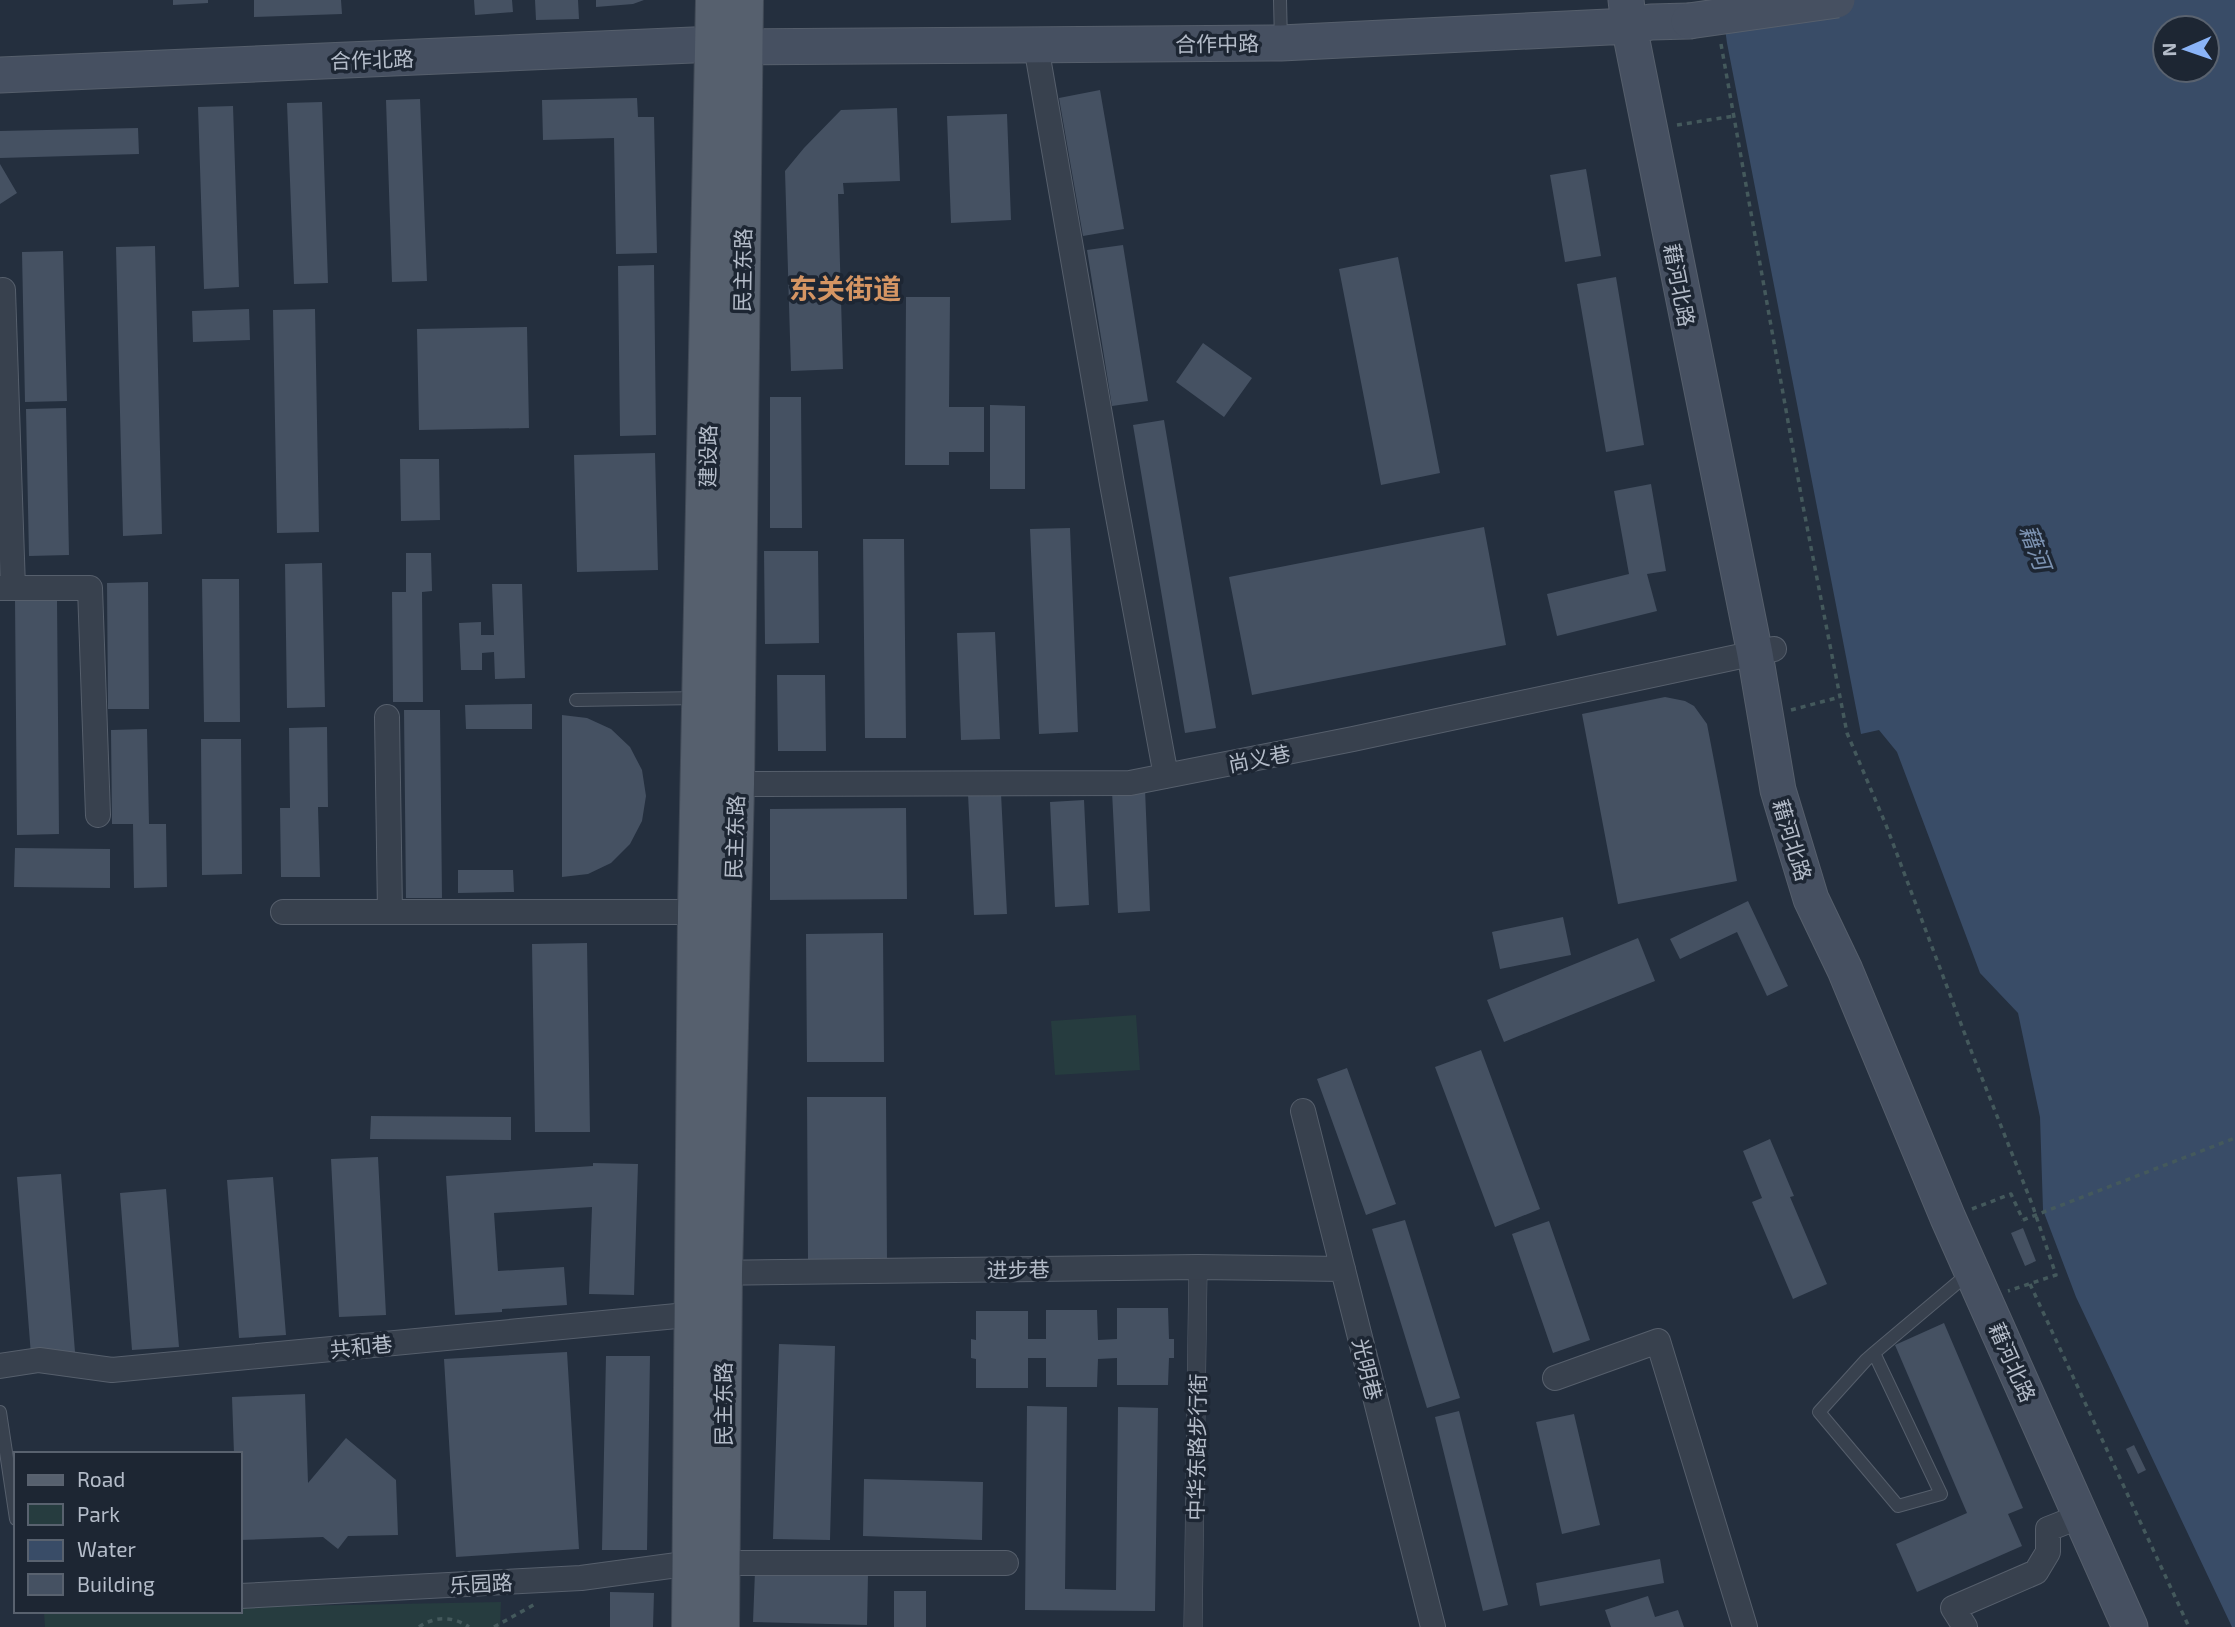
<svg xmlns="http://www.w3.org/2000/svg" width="2235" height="1627" font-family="'Exo 2','Noto Sans SC',sans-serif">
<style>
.green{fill:#263c3f}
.water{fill:#394c67;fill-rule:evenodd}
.building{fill:#455162}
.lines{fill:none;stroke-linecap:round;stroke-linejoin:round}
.service-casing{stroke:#565f6c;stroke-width:14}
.pedestrian-casing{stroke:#565f6c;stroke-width:19}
.minor-casing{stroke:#565f6c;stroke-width:26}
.secondary-casing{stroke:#565f6c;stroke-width:37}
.primary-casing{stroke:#414a57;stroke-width:40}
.path{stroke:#44595c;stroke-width:3.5;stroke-dasharray:5 5;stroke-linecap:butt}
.service{stroke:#38414e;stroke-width:12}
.pedestrian{stroke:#38414e;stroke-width:18}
.minor{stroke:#38414e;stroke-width:24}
.secondary{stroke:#465061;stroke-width:35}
.primary{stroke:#56606e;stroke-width:38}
.secondary-bridge-casing{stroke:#565f6c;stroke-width:37;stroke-linecap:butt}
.path-bridge{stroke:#44595c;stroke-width:3.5;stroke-dasharray:5 5;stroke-linecap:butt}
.secondary-bridge{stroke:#465061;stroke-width:35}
.labels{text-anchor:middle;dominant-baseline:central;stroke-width:7;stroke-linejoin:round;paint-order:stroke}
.street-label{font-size:21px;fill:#b4bcc9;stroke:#1d2633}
.water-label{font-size:23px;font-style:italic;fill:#7c92b1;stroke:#1d2633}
.district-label{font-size:28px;font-weight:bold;fill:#d59563;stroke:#1d2633}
</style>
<rect width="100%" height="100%" fill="#242f3e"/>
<path class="green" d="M1136 1015 1140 1070 1055 1075 1051 1021Z
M501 1602 500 1627H45L44 1612 240 1611V1607Z"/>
<path class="water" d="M1721 0H2235V1627H2232L2076 1297 2043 1210 2040 1117 2018 1013 1980 973 1897 752 1879 730 1861 734 1727 43ZM2165 28H2207V70H2165Z"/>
<path class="building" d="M173 0H208V3L173 5Z
M254 0H341L342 14 254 17Z
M474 0H512L513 12 475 15Z
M535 0H578L579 19 536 20Z
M596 0H644L633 4 596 7Z
M1100 90 1124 229 1083 236 1059 98Z
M637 98 638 117H654L657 253 616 254 614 138 543 140 542 100Z
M420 99 427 281 392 282 386 100Z
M322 102 328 283 294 284 287 103Z
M233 106 239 287 204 289 198 107Z
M897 108 900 181 843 183 844 194H838L843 369 791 371 785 171 804 148 841 110Z
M1007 114 1011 220 951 223 947 116Z
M138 128 139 154 0 158V131Z
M0 164 17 193 0 204Z
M1586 169 1601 256 1565 262 1550 175Z
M1123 245 1148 401 1112 406 1087 250Z
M155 246 162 534 123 536 116 247Z
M63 251 67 401 25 402 22 252Z
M1398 257 1440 473 1381 485 1339 269Z
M654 265 656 435 620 436 618 266Z
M1616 277 1644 445 1606 452 1577 284Z
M906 297H950L949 407H984V452H949V465H905Z
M249 309 250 340 193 342 192 311Z
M315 309 319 532 277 533 273 310Z
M527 327 529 428 419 430 417 329Z
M1203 343 1252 378 1224 417 1176 382Z
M770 397H801L802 528H770Z
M990 405 1025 406V489H990Z
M66 408 69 555 29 556 26 409Z
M1164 420 1216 728 1185 733 1133 425Z
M655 453 658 570 577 572 574 455Z
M400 459H439L440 520 401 521Z
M1651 484 1666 571 1647 574 1657 611 1557 636 1547 594 1629 574 1614 491Z
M1484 527 1506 645 1252 695 1229 577Z
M1070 528 1078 732 1039 734 1030 529Z
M863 539H904L906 738H865Z
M764 551H818L819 643 765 644Z
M406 553H431L432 591 422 592 423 702H393L392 592H406Z
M322 563 325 707 287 708 285 564Z
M202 579H239L240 722H204Z
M148 582 149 709H108L107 583Z
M492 584H522L525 678 495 679 494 652 482 653V670H461L459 623 481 622V635H494Z
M15 599H57L59 834 17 835Z
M995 632 1000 739 961 740 957 633Z
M777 675H825L826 751H778Z
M1665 697 1685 701 1694 706 1707 724 1737 881 1618 904 1582 714Z
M532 704V729H466L465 705Z
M404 710H440L442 898H406Z
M562 715 587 718 611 729 630 747 642 770 646 796 642 821 630 844 611 863 588 874 562 877Z
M327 727 328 807H318L320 877H281L280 808H290L289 728Z
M147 729 149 824H166L167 887 134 888 133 824H112L111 730Z
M201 739H241L242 874 202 875Z
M1145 789 1150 911 1118 913 1112 791Z
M1001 793 1007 914 974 915 968 794Z
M1084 800 1089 905 1055 907 1050 802Z
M906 808 907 899 770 900V809Z
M15 848 110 849V888L14 887Z
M458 870H513L514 892 458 893Z
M1748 901 1788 986 1767 996 1737 932 1680 959 1670 939Z
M1563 917 1571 955 1500 969 1492 932Z
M883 933 884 1062H807L806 934Z
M1638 938 1655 981 1504 1042 1487 1000Z
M587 943 590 1132H535L532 944Z
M1481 1050 1540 1209 1495 1227 1435 1067Z
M1347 1068 1396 1204 1366 1215 1317 1079Z
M807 1097H886L887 1261H808Z
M371 1116 511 1117V1140L370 1139Z
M1770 1139 1794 1196 1790 1197 1827 1284 1793 1299 1752 1202 1762 1198 1743 1151Z
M378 1157 386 1315 339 1317 331 1159Z
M593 1163 638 1164 634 1295 589 1294 592 1207 494 1213 498 1271 564 1267 567 1305 502 1309V1312L455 1315 446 1176 593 1166Z
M61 1174 75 1352 31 1355 17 1177Z
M273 1177 286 1335 239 1338 227 1180Z
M166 1189 179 1347 132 1350 120 1193Z
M1405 1220 1460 1398 1427 1408 1372 1229Z
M1549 1221 1590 1340 1553 1353 1512 1234Z
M2023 1228 2036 1261 2025 1266 2011 1233Z
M1117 1308H1168L1169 1339H1174V1358H1169L1168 1385H1117V1358L1098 1359 1097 1387H1046V1358H1028V1388H976V1359L971 1358V1339L976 1340V1311H1028V1339H1046V1310H1097L1098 1340 1117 1339Z
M1944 1323 2023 1508 2008 1514 2022 1546 1917 1592 1896 1544 1967 1513 1895 1345Z
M779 1344 835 1346 830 1540 773 1539Z
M567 1352 579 1549 456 1557 444 1359Z
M606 1356H650L647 1550H602Z
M305 1394 308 1483 346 1438 396 1480 398 1535 348 1536 338 1549 323 1537 240 1540V1454H234L232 1397Z
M1027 1406 1067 1407 1065 1589 1116 1590 1118 1407 1158 1408 1155 1611 1025 1610Z
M1459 1411 1508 1605 1483 1611 1435 1417Z
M1574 1414 1600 1525 1562 1534 1536 1422Z
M2134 1445 2146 1470 2138 1474 2126 1449Z
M864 1479 983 1482 982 1540 863 1536Z
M1660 1559 1664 1583 1540 1606 1536 1583Z
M755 1571 868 1574 867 1625 753 1622Z
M894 1591H926V1627H894Z
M610 1592 654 1593 653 1627H610Z
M1648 1596 1655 1617 1678 1610 1684 1627H1611L1605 1610Z"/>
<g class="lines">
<g class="service-casing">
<path id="service" d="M1280 0 1281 42
M576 700 698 698
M1874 1353 1941 1494 1898 1506 1819 1412 1866 1360 1874 1353 1969 1273
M0 1412 16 1519"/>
</g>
<g class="pedestrian-casing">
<path id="pedestrian" d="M1193 1627 1198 1267"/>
</g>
<g class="minor-casing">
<path id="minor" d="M1036 46 1112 484 1166 776
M3 290 13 588
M0 588H90L98 815
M387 717 390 912
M735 784 1130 783 1353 739 1774 649
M283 912H697
M1303 1111 1433 1627
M710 1273 1198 1267 1343 1269
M0 1366 39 1360 112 1370 708 1313
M1555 1378 1658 1341 1745 1627
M240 1596 581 1578 692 1563H1006
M1965 1627 1953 1608 2036 1572 2048 1552V1529L2081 1516"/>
</g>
<g class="secondary-casing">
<path id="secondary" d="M1626 0 1629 26 1755 654 1778 790 1811 899 1845 970 1948 1218 2130 1627
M0 75 716 44 745 47 1281 43 1629 26 1651 22 1689 21"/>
</g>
<g class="primary-casing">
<path id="primary" d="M691 1627 697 912 715 0
M720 1627 723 1272 735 784 744 0"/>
</g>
<path class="path" d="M1721 44 1803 506 1847 733 1886 825 1972 1053 2032 1204 2056 1275 2008 1291
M1677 125 1734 116
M1791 710 1840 697
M1972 1209 2011 1194 2023 1220
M2030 1284 2189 1627
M419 1627C435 1616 453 1616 469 1627
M494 1627 537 1603"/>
<use href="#service" class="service"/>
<use href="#pedestrian" class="pedestrian"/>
<use href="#minor" class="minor"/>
<use href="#secondary" class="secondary"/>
<use href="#primary" class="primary"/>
<g class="secondary-bridge-casing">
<path id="secondary-bridge" d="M1689 21 1837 0"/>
</g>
<path class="path-bridge" d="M2023 1220 2235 1138"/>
<use href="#secondary-bridge" class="secondary-bridge"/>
</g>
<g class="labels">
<g class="street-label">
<text transform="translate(1217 43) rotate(-1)">合作中路</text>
<text transform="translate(372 59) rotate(-2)">合作北路</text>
<text transform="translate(742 270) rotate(-89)">民主东路</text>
<text transform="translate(1680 285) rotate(79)">藉河北路</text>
<text transform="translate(707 456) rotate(-89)">建设路</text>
<text transform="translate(1259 758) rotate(-11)">尚义巷</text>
<text transform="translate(734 837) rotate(-88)">民主东路</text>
<text transform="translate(1793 840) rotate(73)">藉河北路</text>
<text transform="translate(1018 1269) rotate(-1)">进步巷</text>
<text transform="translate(361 1346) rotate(-6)">共和巷</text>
<text transform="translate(2013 1362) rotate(66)">藉河北路</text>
<text transform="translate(1368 1369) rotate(76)">光明巷</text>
<text transform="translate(722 1404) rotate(-90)">民主东路</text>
<text transform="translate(1196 1447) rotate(-89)">中华东路步行街</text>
<text transform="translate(481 1583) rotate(-3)">乐园路</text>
</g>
<g class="water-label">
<text transform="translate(2036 547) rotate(69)">藉河</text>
</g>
<g class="district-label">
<text x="845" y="288">东关街道</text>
</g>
</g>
<rect x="14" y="1452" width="228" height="161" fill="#1d2633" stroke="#59626f" stroke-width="2"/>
<rect x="28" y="1475" width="35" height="10" fill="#56606e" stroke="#59626f" stroke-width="2"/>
<text x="77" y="1487" font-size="21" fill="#b4bcc9">Road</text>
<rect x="28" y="1504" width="35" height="21" fill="#263c3f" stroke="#59626f" stroke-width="2"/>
<text x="77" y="1522" font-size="21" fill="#b4bcc9">Park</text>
<rect x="28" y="1540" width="35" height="21" fill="#394c67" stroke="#59626f" stroke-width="2"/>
<text x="77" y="1557" font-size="21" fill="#b4bcc9">Water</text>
<rect x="28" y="1574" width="35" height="21" fill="#455162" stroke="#59626f" stroke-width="2"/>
<text x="77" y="1592" font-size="21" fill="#b4bcc9">Building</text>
<g transform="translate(2186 49) rotate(268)"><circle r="33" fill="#1d2633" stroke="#59626f" stroke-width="2"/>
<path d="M0-5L12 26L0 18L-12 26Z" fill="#8ab4f8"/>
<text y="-10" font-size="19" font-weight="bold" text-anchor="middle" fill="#b4bcc9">N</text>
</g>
</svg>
